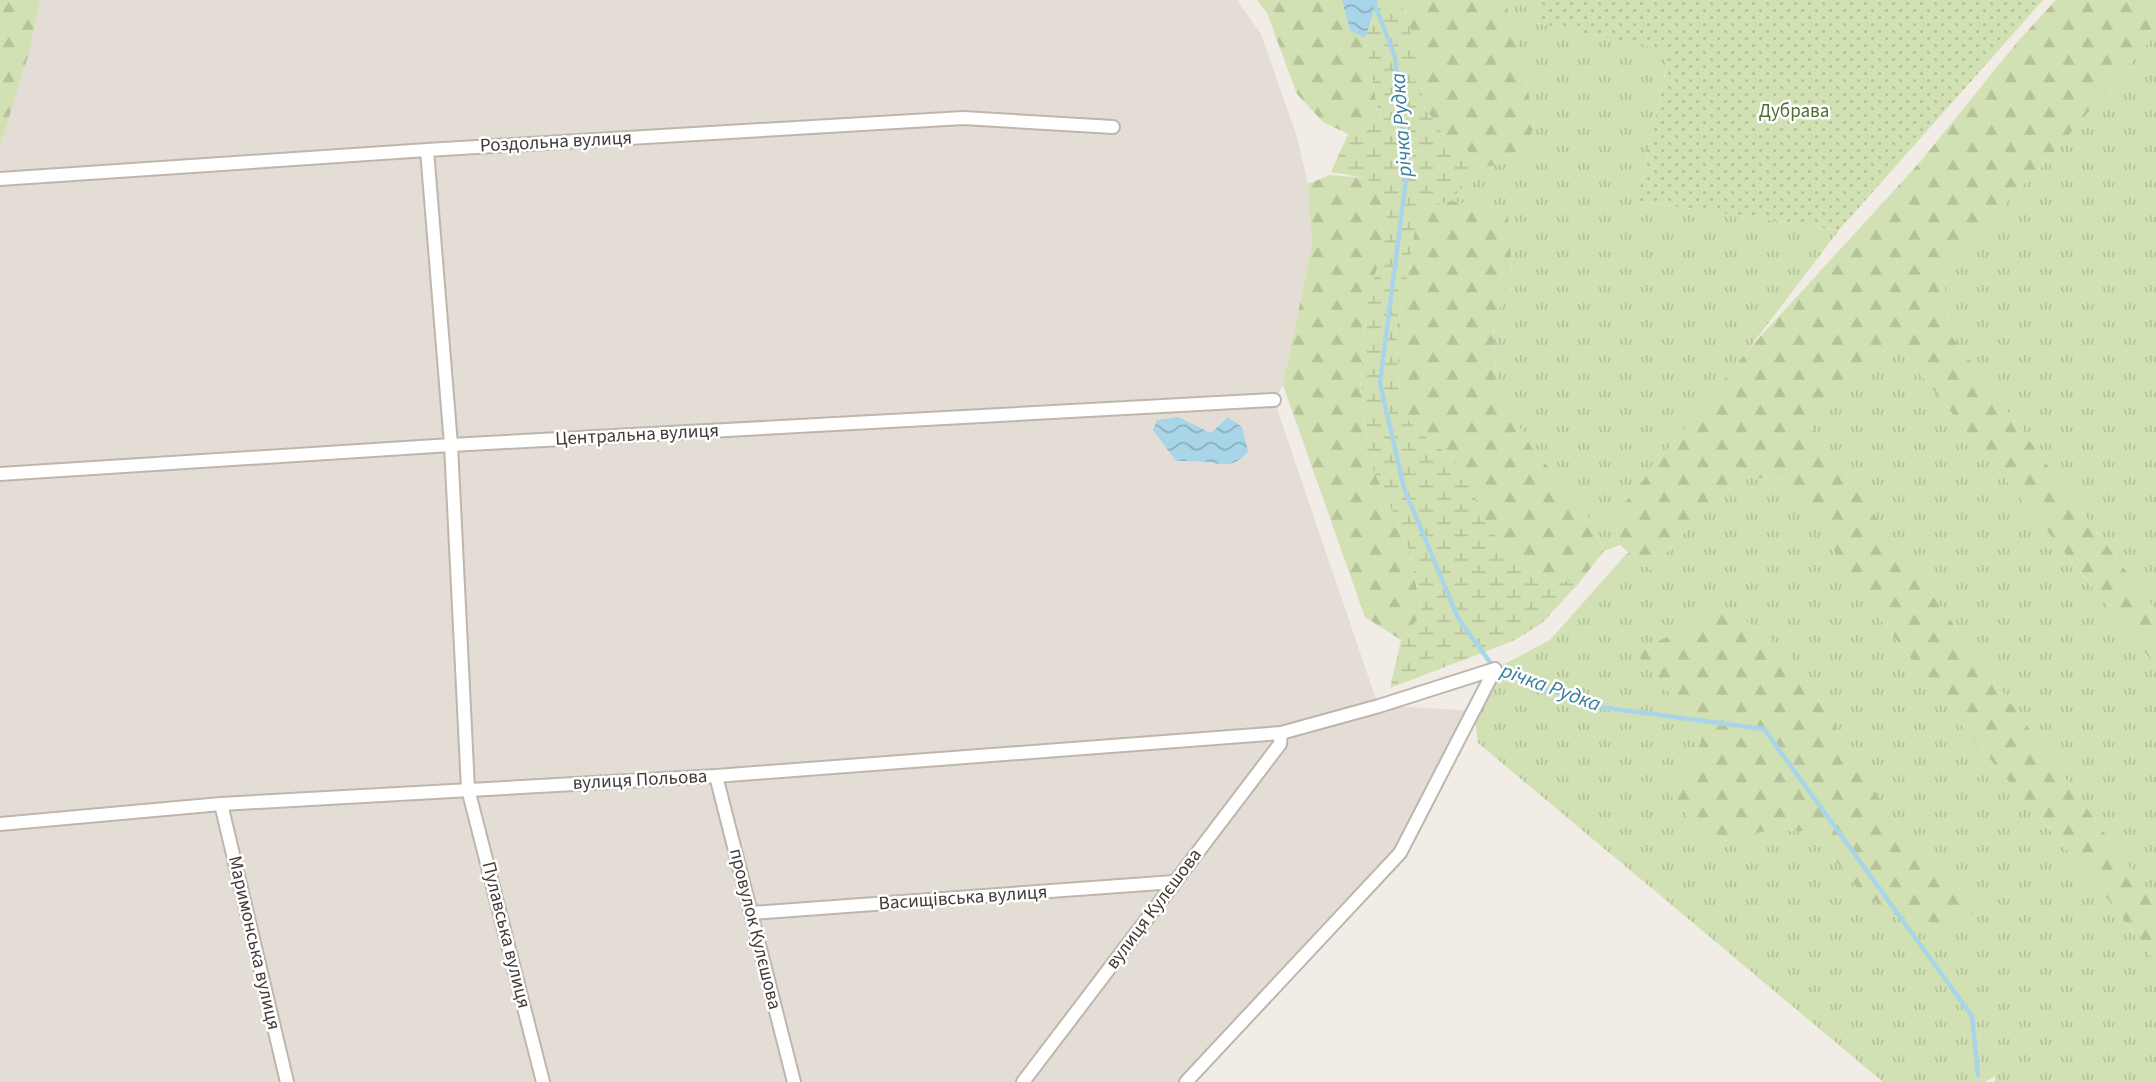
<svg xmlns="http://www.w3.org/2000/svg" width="2156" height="1082" font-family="'Source Sans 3',sans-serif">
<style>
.residential{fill:#e4ddd5}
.grass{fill:url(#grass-tufts);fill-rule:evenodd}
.forest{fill:url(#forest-firs)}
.wetland{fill:url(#wetland-marsh)}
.garden{fill:url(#garden-dots)}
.water{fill:url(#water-waves)}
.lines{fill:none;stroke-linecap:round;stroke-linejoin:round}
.stream{stroke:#a8d6e8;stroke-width:4.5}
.street-casing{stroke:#beb6ad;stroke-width:16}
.street{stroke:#fff;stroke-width:12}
.labels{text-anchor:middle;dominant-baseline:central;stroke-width:5;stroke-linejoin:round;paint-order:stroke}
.park-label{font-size:19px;fill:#4f6e30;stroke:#fff}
.street-label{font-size:19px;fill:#433c36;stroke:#fff}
.water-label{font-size:21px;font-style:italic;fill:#397e9c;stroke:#fff}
</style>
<defs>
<pattern id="grass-tufts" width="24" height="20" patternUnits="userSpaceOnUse" patternTransform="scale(1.75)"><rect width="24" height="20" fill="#d2e1b3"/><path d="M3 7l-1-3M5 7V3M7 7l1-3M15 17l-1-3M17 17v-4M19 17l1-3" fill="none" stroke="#b6c29b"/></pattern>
<pattern id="forest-firs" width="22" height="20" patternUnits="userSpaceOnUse" patternTransform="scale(1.75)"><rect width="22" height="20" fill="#d2e1b3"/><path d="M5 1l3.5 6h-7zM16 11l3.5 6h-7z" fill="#b6c29b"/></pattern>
<pattern id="wetland-marsh" width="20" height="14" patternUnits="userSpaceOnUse" patternTransform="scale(1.75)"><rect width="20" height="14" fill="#d2e1b3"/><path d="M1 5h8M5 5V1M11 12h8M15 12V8" fill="none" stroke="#b6c29b"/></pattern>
<pattern id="garden-dots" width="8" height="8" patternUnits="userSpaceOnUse" patternTransform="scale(1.75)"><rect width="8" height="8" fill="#d2e1b3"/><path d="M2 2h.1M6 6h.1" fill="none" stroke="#b6c29b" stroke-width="1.8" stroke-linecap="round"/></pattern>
<pattern id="water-waves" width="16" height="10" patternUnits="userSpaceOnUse" patternTransform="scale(1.75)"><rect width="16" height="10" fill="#a8d6e8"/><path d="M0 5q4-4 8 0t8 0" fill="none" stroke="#8aafbd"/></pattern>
</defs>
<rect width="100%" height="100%" fill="#f1ece6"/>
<path class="residential" d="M25 0H1237L1261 34 1296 134 1308 184 1312 245 1283 385 1274 400 1378 705 1474 711 1400 853 1186 1082H0V145Z"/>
<path class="grass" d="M1505 0H1540L1537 23 1670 50 1637 201 1839 230 1748 350 1614 516 1620 545 1604 551 1583 507 1532 448 1509 410 1496 374 1493 326 1512 273 1508 212 1450 201 1481 167 1523 161 1534 125 1526 78Z
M2156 34V611L1950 334 1943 275 1959 251 2039 169Z
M1894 341 2156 666V904L1811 427Z
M1744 477 1786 480 1881 620 1971 737 2095 883 2156 962V1082H1995V1076L1985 1082H1883L1478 743 1474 711 1495 669 1550 640 1629 551 1651 570 1685 532ZM1635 652 1789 654 1841 735 1890 816 1978 910 1858 889 1812 831H1766L1711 844 1672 796 1701 742 1682 708Z"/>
<path class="forest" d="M0 0H40L29 53 0 146Z
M1257 0H1342L1350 31 1365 38 1380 123 1348 134 1323 122 1297 94 1267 13Z
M1400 0H1505L1526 78 1534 125 1523 162 1481 167 1467 150 1448 142 1423 104 1417 49Z
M2056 0H2156V34L2039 169 1959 251 1943 275 1950 334 2156 611V666L1894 341 1811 427 2156 904V962L2095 883 1971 737 1881 620 1786 480 1744 477 1685 532 1651 570 1620 545 1614 516 1748 350 1920 162 2019 40Z
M1330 175 1366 178 1389 199 1384 243 1367 304 1361 380 1368 458 1408 546 1422 614 1401 640 1365 617 1283 385 1312 245 1308 184Z
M1450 201 1508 212 1512 273 1493 326 1496 374 1510 410 1532 448 1583 507 1604 551 1578 584 1546 576 1510 556 1478 511 1470 473 1420 432 1402 414 1396 330 1404 294 1418 211Z
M1730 608 1789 654 1841 735 1890 816 1979 911 1942 924 1895 915 1858 889 1812 831H1766L1711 844 1672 796 1701 742 1682 708 1635 652Z"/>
<path class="wetland" d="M1378 0H1400L1417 49 1423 104 1448 142 1467 150 1481 167 1450 201 1418 211 1404 294 1396 330 1402 414 1420 432 1470 473 1478 511 1510 556 1546 576 1578 584 1542 623 1513 641 1390 688 1401 640 1422 614 1408 546 1368 458 1361 380 1367 304 1384 243 1389 199 1366 178 1331 172 1348 134 1380 122 1365 38Z"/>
<path class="garden" d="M1540 0H2043L1839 230 1637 201 1670 51 1537 23Z"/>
<path class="water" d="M1342 0H1378L1365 38 1350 31Z
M1178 417 1211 433 1228 417 1242 427 1248 452C1231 469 1226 464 1206 462 1196 461 1186 461 1176 461L1153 430 1157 420Z"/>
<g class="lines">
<path class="stream" d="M1373 0 1395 57 1407 172 1380 383 1404 488 1458 618 1495 669 1592 706 1764 729 1972 1016 1978 1075"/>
<g class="street-casing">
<path id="street" d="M427 150 451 445 468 789 543 1082
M0 179 427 150 963 118 1113 127
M0 474 451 445 1274 400
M716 776 794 1082
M221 804 287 1082
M0 824 221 804 716 776 1281 733 1379 706 1495 669
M751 913 1174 882
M1023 1082 1280 744 1281 733
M1186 1082 1400 853 1495 669"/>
</g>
<use href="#street" class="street"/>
</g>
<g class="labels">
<g class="park-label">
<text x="1794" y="111">Дубрава</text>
</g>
<g class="street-label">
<text transform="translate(556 142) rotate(-3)">Роздольна вулиця</text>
<text transform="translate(637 435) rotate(-3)">Центральна вулиця</text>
<text transform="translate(640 780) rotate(-3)">вулиця Польова</text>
<text transform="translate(963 898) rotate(-4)">Васищівська вулиця</text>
<text transform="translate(1154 909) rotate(-53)">вулиця Кулєшова</text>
<text transform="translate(755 929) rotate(76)">провулок Кулєшова</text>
<text transform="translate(506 935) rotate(76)">Пулавська вулиця</text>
<text transform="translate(254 943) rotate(77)">Маримонська вулиця</text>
</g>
<g class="water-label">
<text transform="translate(1401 125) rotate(-94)">річка Рудка</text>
<text transform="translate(1551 687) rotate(20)">річка Рудка</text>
</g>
</g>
</svg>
